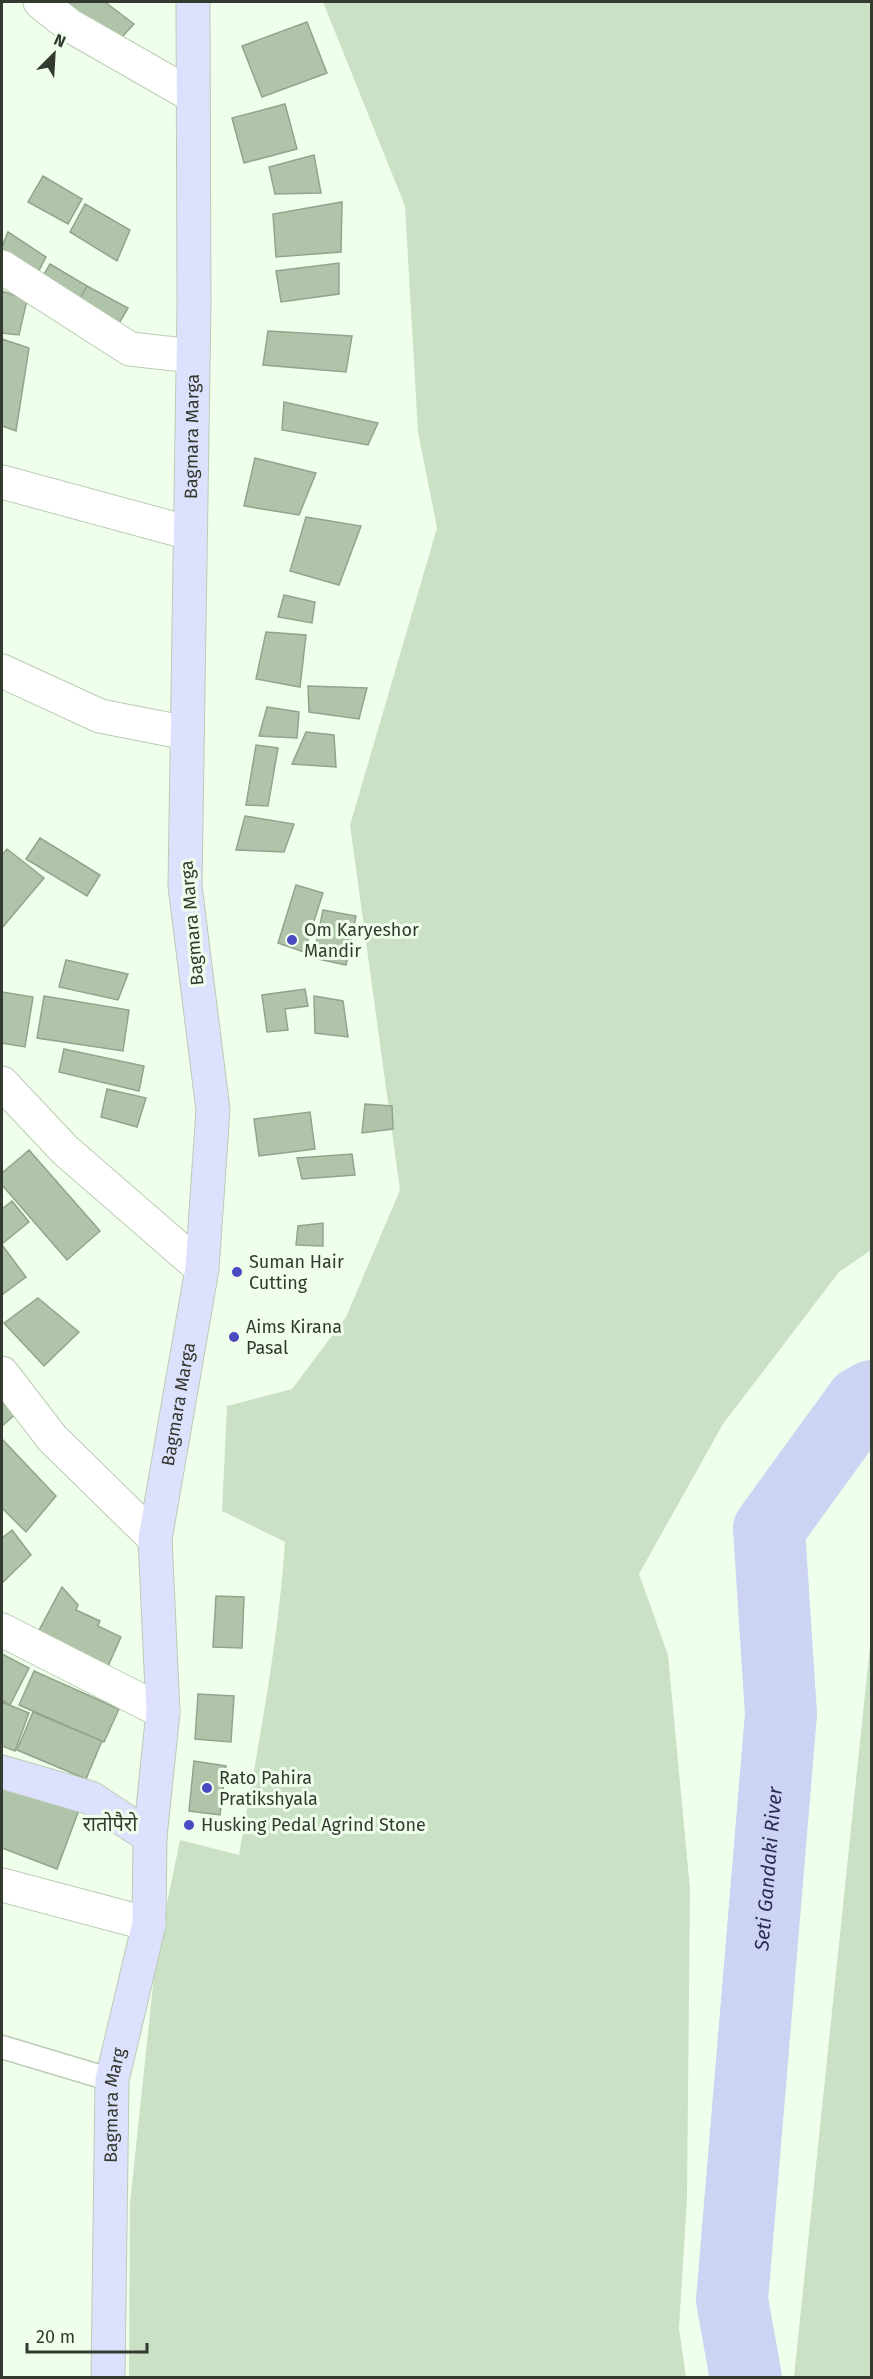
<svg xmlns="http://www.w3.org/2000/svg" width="873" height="2379" font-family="'Fira Sans','Noto Sans Devanagari',sans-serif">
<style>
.green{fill:#cbe1c5}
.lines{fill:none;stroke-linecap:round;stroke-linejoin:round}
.river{stroke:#cdd3f3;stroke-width:72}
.building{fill:#afc4a9;stroke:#93a48d;stroke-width:1.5}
.lane-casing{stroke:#baccb4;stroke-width:25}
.street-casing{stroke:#baccb4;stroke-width:35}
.secondary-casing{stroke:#baccb4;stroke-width:35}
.lane{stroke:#fff;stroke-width:22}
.street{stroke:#fff;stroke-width:33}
.secondary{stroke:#dee1fd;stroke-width:33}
.poi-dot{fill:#4a4bc1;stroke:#f0ffeb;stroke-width:2}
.labels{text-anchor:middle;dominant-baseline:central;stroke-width:6;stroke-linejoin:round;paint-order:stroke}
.street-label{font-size:18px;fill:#333a30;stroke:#f0ffeb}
.poi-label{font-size:18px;fill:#333a30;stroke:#f0ffeb;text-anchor:start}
.neighbourhood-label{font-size:20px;fill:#333a30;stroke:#f0ffeb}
.water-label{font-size:20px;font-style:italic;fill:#2a2e58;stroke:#f0ffeb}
</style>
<rect width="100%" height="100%" fill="#f0ffeb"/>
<path class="green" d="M323 2H871V1250L839 1272 723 1424 639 1574 668 1655 690 1889 687 2198 679 2328 686 2377 129 2378 130 2203 156 1957 180 1840 239 1855C257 1751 278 1647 285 1542L222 1511 227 1406 292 1389 346 1317 400 1190 350 825 437 528 418 432 405 206Z
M871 1636V2377H794Z"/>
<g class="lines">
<path class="river" id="s1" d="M746 2378 732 2300 781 1714 769 1529 861 1402 872 1396"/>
</g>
<path class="building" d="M63 2H105L134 24 120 39Z
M307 22 327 73 262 97 242 46Z
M285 104 297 149 244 163 232 118Z
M314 155 321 193 275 194 269 167Z
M43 176 82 199 68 224 28 202Z
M342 202 341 252 276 257 273 214Z
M85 204 130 230 117 261 70 232Z
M8 232 46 257 33 282 2 253V247Z
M339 263V294L281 302 276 271Z
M50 264 87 286 74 309 36 288Z
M87 286 128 308 114 332 74 309Z
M2 291 27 300 19 335 2 333Z
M268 331 352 336 346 372 263 365Z
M2 339 29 348 16 431 2 426Z
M284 402 378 423 368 445 282 430Z
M255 458 316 473 299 515 244 506Z
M306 517 361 526 339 585 290 571Z
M284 595 315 602 312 623 278 617Z
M266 632 306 635 300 687 256 679Z
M308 686 367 688 359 719 309 712Z
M267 707 299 712 297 738 259 736Z
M306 732 334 735 336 767 292 764Z
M256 745 278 748 268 806 246 805Z
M245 816 294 824 284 852 236 850Z
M40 838 100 875 87 896 26 859Z
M7 849 44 878 2 928V855Z
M296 885 323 893 304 952 278 943Z
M323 910 356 916 346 965 313 958Z
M66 960 128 974 118 1000 59 987Z
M305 989 308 1006 285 1009 288 1030 267 1032 262 995Z
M2 992 33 997 25 1047 2 1043Z
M44 996 129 1010 123 1051 37 1038Z
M314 996 343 1001 348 1037 315 1033Z
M64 1049 144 1066 139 1091 59 1072Z
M107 1089 146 1098 137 1127 101 1117Z
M365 1104 392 1106 393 1129 362 1133Z
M310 1112 315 1149 259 1156 254 1119Z
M29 1150 100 1231 67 1260 2 1185V1173Z
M352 1154 355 1175 302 1179 297 1158Z
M12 1201 29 1222 2 1244V1209Z
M323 1223V1246L296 1245 298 1226Z
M2 1245 26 1277 3 1294 2 1293Z
M38 1298 79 1332 44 1366 4 1323Z
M8 1400 18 1412 2 1426V1405Z
M2 1439 56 1496 26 1532 2 1508Z
M12 1530 31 1555 2 1583V1538Z
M62 1587 78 1605 76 1610 100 1621 98 1626 121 1637 104 1675 38 1632Z
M216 1596 244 1597 242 1648 213 1647Z
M2 1654 29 1668 10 1705 2 1700Z
M34 1671 119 1709 104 1742 19 1705Z
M198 1694 234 1696 231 1742 195 1739Z
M2 1702 29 1713 15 1751 2 1746Z
M33 1712 102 1741 86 1779 17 1750Z
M194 1761 226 1766 220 1815 189 1811Z
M2 1781 79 1810 57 1869 2 1848Z"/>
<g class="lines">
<g class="lane-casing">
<path id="lane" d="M2 2047 112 2080"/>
</g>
<g class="street-casing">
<path id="street" d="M40 2 69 25 193 96
M2 267 130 349 193 356
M2 482 190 533
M2 671 100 716 187 733
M2 1083 65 1150 202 1269
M2 1373 52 1438 155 1539
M2 1630 163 1712
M2 1885 149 1924"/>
</g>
<g class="secondary-casing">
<g id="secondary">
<path d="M2 1772 91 1798 150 1837"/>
<path id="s2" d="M108 2378 112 2080 149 1924 150 1837 163 1712 155 1539 202 1269 213 1110 185 886 194 304 193 2"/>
</g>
</g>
<use href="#lane" class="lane"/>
<use href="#street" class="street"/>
<use href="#secondary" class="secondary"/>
</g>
<g class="poi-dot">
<circle cx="292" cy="940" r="6"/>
<circle cx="237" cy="1272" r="6"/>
<circle cx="234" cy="1337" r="6"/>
<circle cx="207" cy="1788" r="6"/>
<circle cx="189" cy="1825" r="6"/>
</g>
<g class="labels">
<g class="street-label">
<text stroke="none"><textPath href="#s2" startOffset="1953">Bagmara Marga</textPath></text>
<text transform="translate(192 923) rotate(-95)">Bagmara Marga</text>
<text stroke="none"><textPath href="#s2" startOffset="981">Bagmara Marga</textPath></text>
<text stroke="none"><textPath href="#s2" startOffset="273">Bagmara Marg</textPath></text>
</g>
<g class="poi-label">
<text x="304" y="930">Om Karyeshor<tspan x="304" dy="21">Mandir</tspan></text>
<text x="249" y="1262">Suman Hair<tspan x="249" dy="21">Cutting</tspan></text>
<text x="246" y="1327">Aims Kirana<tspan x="246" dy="21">Pasal</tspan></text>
<text x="219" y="1778">Rato Pahira<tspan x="219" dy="21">Pratikshyala</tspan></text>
<text x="201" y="1825">Husking Pedal Agrind Stone</text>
</g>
<g class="neighbourhood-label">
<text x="110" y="1824">रातोपैरो</text>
</g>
<g class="water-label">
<text stroke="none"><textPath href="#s1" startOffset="512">Seti Gandaki River</textPath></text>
</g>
</g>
<rect width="873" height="2379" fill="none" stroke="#333a30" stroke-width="6"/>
<g transform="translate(54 54) rotate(24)" stroke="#f0ffeb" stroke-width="4.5" paint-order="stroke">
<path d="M0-4.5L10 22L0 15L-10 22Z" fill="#333a30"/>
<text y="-9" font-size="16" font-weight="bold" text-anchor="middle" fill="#333a30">N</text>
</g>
<path d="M27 2343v9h120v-9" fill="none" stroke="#333a30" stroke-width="3"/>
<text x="36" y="2343" font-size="18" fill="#333a30" stroke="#f0ffeb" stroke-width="4.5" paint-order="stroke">20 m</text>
</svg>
